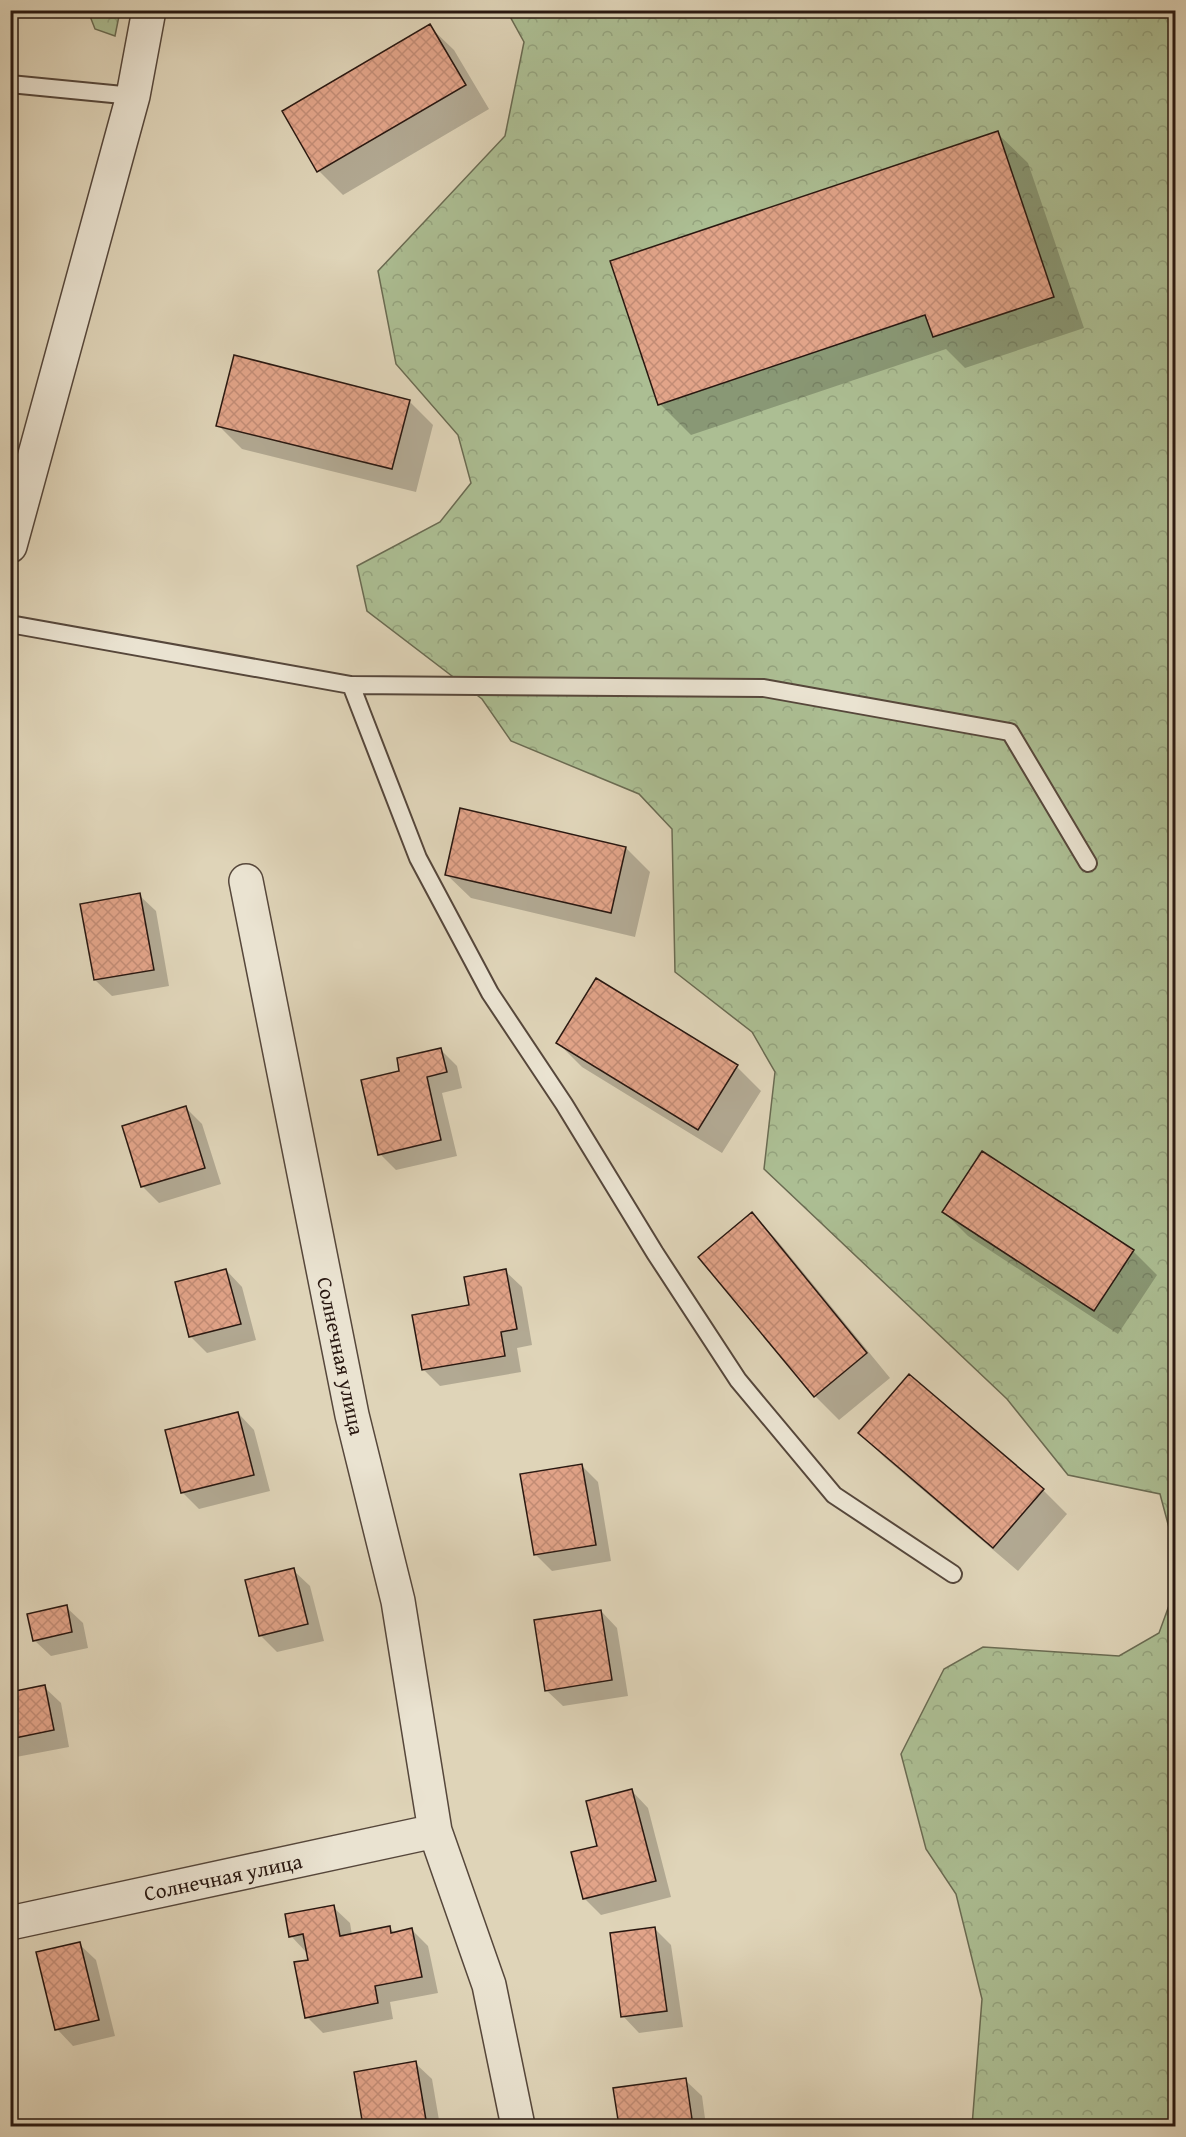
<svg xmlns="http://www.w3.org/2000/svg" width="1186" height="2137" font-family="'Gentium Book Plus',serif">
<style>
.forest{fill:url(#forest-crowns);stroke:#6a6b52;stroke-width:1.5}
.shadow{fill:#0003}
.building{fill:url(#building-cross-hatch);stroke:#291811;stroke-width:1.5}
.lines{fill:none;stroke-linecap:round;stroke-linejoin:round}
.lane-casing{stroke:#56473b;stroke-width:20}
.street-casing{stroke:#56473b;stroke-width:36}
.lane{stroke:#eae3d1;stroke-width:16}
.street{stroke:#eae3d1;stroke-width:33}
.labels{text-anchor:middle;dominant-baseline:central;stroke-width:4.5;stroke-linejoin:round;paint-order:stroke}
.street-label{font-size:21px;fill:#291811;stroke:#eae3d1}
</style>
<defs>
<pattern id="forest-crowns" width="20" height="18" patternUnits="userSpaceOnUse" patternTransform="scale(1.5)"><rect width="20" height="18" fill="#acbe93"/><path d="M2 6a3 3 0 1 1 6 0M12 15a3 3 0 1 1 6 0" fill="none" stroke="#94a37e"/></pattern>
<pattern id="building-cross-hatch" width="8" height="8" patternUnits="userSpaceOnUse" patternTransform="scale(1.5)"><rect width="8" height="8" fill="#e2a489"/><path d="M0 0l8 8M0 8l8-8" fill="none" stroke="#c28c75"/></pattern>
</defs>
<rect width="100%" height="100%" fill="#dfd4b8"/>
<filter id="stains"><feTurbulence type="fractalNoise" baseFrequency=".00333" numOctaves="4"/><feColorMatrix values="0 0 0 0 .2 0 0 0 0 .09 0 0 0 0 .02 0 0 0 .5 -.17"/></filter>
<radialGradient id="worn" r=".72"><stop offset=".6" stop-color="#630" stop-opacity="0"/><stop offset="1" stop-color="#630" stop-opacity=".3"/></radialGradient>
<path class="forest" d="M88 11H120L115 36 95 29Z
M507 11H1175V2126H972L982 1999 956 1894 926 1849 901 1754 944 1669 983 1647 1119 1656 1159 1633 1175 1589 1172 1539 1160 1494 1068 1475 1007 1399 764 1169 775 1072 752 1032 675 972 672 829 639 794 511 741 482 699 367 611 357 566 440 522 471 483 458 435 396 364 378 271 505 136 524 42Z"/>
<path class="shadow" d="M429 26 454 50 489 109 343 195 319 171Z
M997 133 1028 163 1084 328 965 368 946 349 691 435 660 404Z
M409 401 433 425 416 492 242 449 218 425Z
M626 848 650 872 635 937 471 898 446 874Z
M139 895 156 911 169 986 112 996 95 980Z
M596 980 737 1067 761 1091 722 1153 582 1067 558 1043Z
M441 1050 457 1066 462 1088 442 1093 457 1156 396 1170 380 1154Z
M186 1108 202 1124 221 1184 159 1203 142 1186Z
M944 1212 1133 1251 1157 1275 1118 1334 968 1236Z
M752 1214 776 1239 890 1378 839 1420 815 1396Z
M226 1270 242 1287 256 1340 207 1353 191 1337Z
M505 1271 522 1287 532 1345 517 1348 521 1372 440 1386 423 1369 471 1306Z
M238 1413 254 1430 270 1491 199 1509 183 1493Z
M860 1433 1043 1490 1067 1514 1018 1571 884 1457Z
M581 1465 598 1482 611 1561 552 1571 536 1555Z
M293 1570 310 1586 324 1641 277 1652 260 1635Z
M66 1607 83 1623 88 1648 51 1656 34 1640Z
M601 1611 617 1628 628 1696 563 1706 546 1690Z
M44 1687 61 1703 69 1747 16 1757 10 1752V1694Z
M632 1791 648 1808 671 1897 601 1915 584 1898 599 1847Z
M333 1907 350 1923 352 1935 389 1928 395 1933 412 1930 428 1946 438 1993 390 2002 393 2019 323 2033 307 2017 310 1961 307 1953 291 1936Z
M655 1929 671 1945 683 2027 639 2033 623 2016Z
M79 1944 96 1960 115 2036 73 2046 57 2029Z
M415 2063 432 2079 440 2126H365L356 2073Z
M685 2080 702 2096 706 2126H621L615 2089Z"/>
<path class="building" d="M430 24 466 85 317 172 282 111Z
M998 131 1054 297 933 337 925 315 658 405 610 261Z
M234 355 410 400 392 469 216 426Z
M460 808 626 847 611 913 445 875Z
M140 893 154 970 94 980 80 904Z
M596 978 738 1065 698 1130 556 1043Z
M441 1048 447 1072 427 1077 441 1140 378 1155 361 1080 399 1071 397 1058Z
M186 1106 205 1168 141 1187 122 1126Z
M982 1151 1134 1250 1094 1311 942 1212Z
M752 1212 867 1353 814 1397 698 1257Z
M226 1269 241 1324 189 1337 175 1282Z
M506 1269 517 1329 501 1332 505 1356 422 1370 412 1315 469 1305 464 1277Z
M909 1374 1044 1489 993 1548 858 1433Z
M238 1412 254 1475 181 1493 165 1430Z
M582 1464 596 1545 534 1555 520 1474Z
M294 1568 308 1624 259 1636 245 1580Z
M67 1605 72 1632 33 1641 27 1614Z
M601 1610 612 1680 545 1691 534 1620Z
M45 1685 54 1730 10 1739V1692Z
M632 1789 656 1881 583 1899 571 1852 597 1846 586 1801Z
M334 1905 340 1936 390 1926 391 1933 412 1928 422 1977 375 1986 378 2003 305 2018 294 1962 308 1960 303 1934 289 1937 285 1914Z
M655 1927 667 2011 621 2017 610 1933Z
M80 1942 99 2020 55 2030 36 1952Z
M416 2061 427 2126H363L354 2072Z
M686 2078 693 2126H619L613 2088Z"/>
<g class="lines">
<g class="lane-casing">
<path id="lane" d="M10 84 133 96
M10 624 351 685 764 688 1010 732 1088 863
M351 685 418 858 490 993 564 1104 655 1253 738 1380 834 1495 953 1574"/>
</g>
<g class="street-casing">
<path id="street" d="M10 546 133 96 149 10
M246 881 352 1415 398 1601 435 1831 489 1985 518 2126
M10 1923 435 1831"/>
</g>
<use href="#lane" class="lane"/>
<use href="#street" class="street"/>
</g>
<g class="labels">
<g class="street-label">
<text transform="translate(341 1356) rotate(78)">Солнечная улица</text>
<text transform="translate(223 1877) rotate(-12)">Солнечная улица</text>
</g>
</g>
<rect width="1186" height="2137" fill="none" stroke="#dfd4b8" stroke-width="36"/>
<rect x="12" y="12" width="1162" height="2113" fill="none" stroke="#291811" stroke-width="3"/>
<rect x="18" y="18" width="1150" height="2101" fill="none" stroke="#291811" stroke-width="1.5"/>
<rect width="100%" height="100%" filter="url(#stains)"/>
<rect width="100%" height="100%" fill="url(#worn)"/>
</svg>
